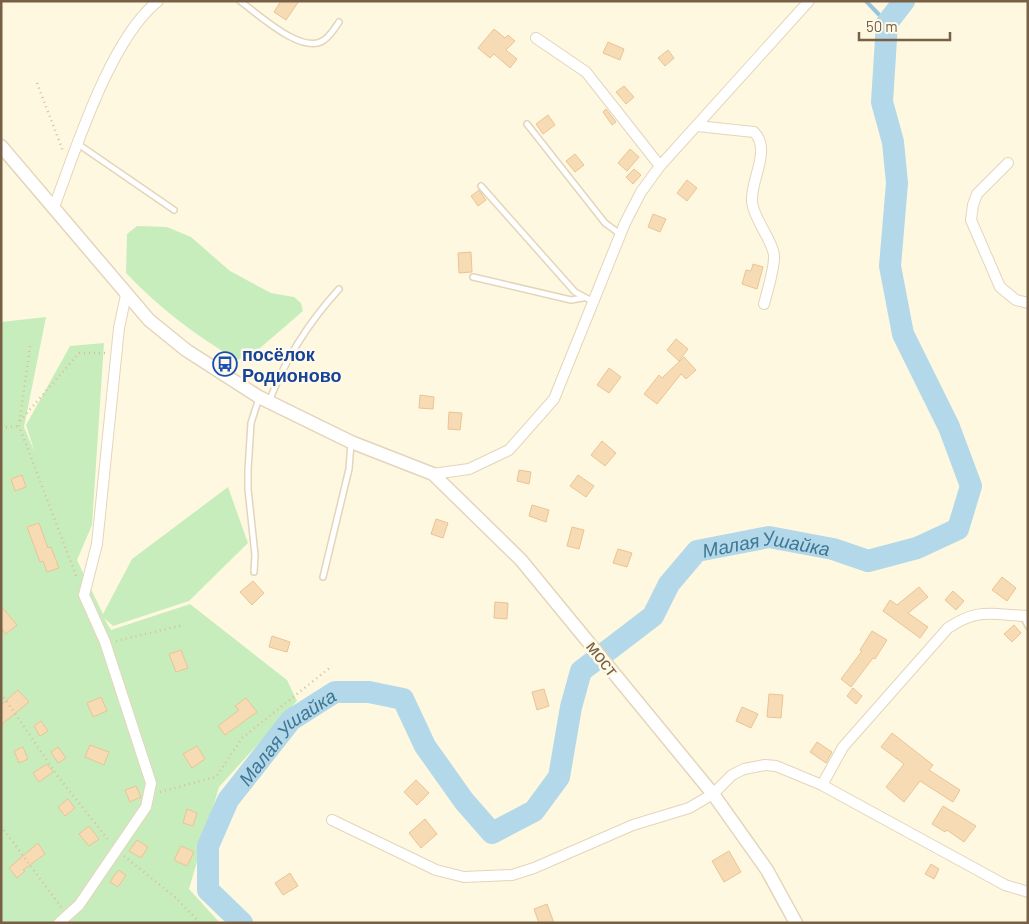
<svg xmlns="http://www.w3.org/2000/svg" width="1029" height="924" font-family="Barlow,sans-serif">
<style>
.green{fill:#c8edbd}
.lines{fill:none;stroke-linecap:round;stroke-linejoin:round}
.stream{stroke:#98c5dc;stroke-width:4}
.river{stroke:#b3d8e9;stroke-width:22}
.building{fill:#f6dbb5;stroke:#eac494}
.service-casing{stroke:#e3d5bb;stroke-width:8}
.minor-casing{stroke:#e3d5bb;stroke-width:12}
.tertiary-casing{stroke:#e3d5bb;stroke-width:15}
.path{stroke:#dbbe98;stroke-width:2.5;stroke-dasharray:1 4;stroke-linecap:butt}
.service{stroke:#fff;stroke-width:5}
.minor{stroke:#fff;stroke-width:10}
.tertiary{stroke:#fff;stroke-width:12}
.labels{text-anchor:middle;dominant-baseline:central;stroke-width:5;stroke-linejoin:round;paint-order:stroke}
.transit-label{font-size:18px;font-weight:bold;fill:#164399;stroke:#fffae8;text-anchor:start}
.street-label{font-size:18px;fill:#776045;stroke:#fffae8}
.water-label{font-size:19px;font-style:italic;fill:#3f7794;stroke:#fffae8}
</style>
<rect width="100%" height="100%" fill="#fef8e0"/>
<path class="green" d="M137 226 167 227 191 237 230 271 271 293 294 297 301 303 303 311 252 355 237 360C195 335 159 308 126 273L127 234Z
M46 317 24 427 35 453 26 425 70 346 104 343 92 525 77 560 103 614 132 559 228 487 248 543 189 601 113 626 104 618 111 630 190 604 287 680 297 701 219 787 189 889 220 923H1V322Z"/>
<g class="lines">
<path class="stream" d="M866 1 887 23"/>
<path class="river" id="s1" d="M242 923 208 890V846L228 800 291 720 335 692H369L403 699 425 746 464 801 492 833 534 811 559 777 571 707 581 671 653 616 669 584 697 551 769 537 833 549 868 561 917 548 958 529 971 486 949 427 903 334 890 266 897 183 893 142 882 102 887 23 904 1"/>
</g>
<path class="building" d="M281 1H299L286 20 274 12Z
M494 29 505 38 508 35 515 41 506 50 517 59 510 68 494 54 490 58 478 48Z
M608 42 624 49 620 60 603 53Z
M668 50 674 58 665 66 658 58Z
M624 86 634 97 626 104 616 92Z
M606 109 616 122 612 125 603 112Z
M548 115 555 125 543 134 536 124Z
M630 149 639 157 627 171 618 163Z
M575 154 584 165 575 172 566 161Z
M634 169 641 175 633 184 626 177Z
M687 180 697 188 687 201 677 193Z
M479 190 486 200 478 206 471 196Z
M653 214 666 219 660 232 648 227Z
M471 252 472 272 459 273 458 253Z
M753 264 763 267 757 289 742 284 746 270 751 271Z
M676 339 688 349 679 361 667 350Z
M684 357 696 370 686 379 681 374 657 404 644 394 659 375 662 378Z
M609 368 621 377 609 393 597 385Z
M420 395 434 397 433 409 419 408Z
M449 412 462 413 460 430 448 429Z
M602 441 616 453 605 466 591 455Z
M519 470 531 472 529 484 517 481Z
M22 475 26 487 15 491 11 479Z
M578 475 594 486 586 497 570 486Z
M532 505 549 510 546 522 529 516Z
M436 519 448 523 443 538 431 534Z
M39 523 48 548 51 547 59 568 47 572 43 561 40 562 27 527Z
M572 527 584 530 579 549 567 546Z
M618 549 632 553 627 567 613 563Z
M1002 577 1016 588 1007 601 992 590Z
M253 581 264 593 252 605 240 592Z
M919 587 928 597 908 613 928 627 920 638 883 611 890 600 897 605Z
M953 591 964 601 956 610 945 600Z
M495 602 508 603 507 619 494 618Z
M1 606 17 625 6 634 1 628Z
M1014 625 1021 633 1012 642 1004 634Z
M872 631 887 640 875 659 873 658 851 687 841 679 862 651 860 650Z
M272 636 290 642 287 652 269 647Z
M181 650 188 668 176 672 169 654Z
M853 688 862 696 856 704 847 696Z
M544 689 549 706 537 710 532 692Z
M18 690 29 702 1 725V705Z
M769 694 783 695 781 718 767 717Z
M101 697 107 711 93 717 87 703Z
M246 698 257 712 225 735 218 726 239 710 235 706Z
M742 707 758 714 751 728 736 721Z
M41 721 48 731 40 736 34 726Z
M892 733 933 765 929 770 960 790 953 802 920 781 904 802 886 787 904 764 881 747Z
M817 742 832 752 826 763 810 752Z
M90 745 109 752 104 765 85 757Z
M197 746 205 759 192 768 183 754Z
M23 747 28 759 19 763 14 751Z
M58 747 66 758 58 763 51 752Z
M47 764 53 772 39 782 33 773Z
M416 780 429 793 417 805 404 792Z
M136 786 141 797 130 802 125 790Z
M68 799 75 808 65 816 58 807Z
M943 806 976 826 964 842 947 830 945 832 932 824Z
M187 809 197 813 193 826 183 823Z
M425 819 437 834 421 848 409 833Z
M89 826 99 839 89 846 79 834Z
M137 840 148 847 141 858 129 851Z
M38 843 45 854 23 870 25 871 17 878 9 868Z
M181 846 194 852 187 866 174 860Z
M729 851 741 872 724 882 712 861Z
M931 864 939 869 934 879 925 874Z
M118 870 126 875 118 887 110 882Z
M290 873 298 886 283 895 275 883Z
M547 904 554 923H539L534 909Z"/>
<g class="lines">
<g class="service-casing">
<path id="service" d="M240 1C258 14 303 56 324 40 330 36 335 28 339 22
M527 124 605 223 620 234
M78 144 174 210
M481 186 575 292 592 301
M473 277 571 300 583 298
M269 402C285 359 309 322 339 289
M254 572 255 555 248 489V470L251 423 259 398
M323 577 349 469 351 443
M1023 616 1028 626"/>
</g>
<g class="minor-casing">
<path id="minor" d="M536 38 586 72 660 166
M697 126 754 132C772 150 750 180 752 202 754 220 772 239 774 255 775 267 767 292 764 304
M1008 163 977 194 973 205 971 220 1000 287 1016 300 1028 303
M54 207C76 149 110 39 158 1
M433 474 469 469 509 450 554 399 625 223 641 192 660 166 809 1
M822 785 843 747 948 628C979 607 993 615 1028 616
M332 820 436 870 464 877 512 875 534 868 633 825 689 808 713 794 732 775 744 769 765 765 776 766 822 785 1005 885 1028 892
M59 923 79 905 146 807 151 783 105 642 84 595 97 544 119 328 126 295"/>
</g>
<g class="tertiary-casing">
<path id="tertiary" d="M1 146 149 320 186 350 259 397 351 442 433 474 521 560 713 794 767 870 796 923"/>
</g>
<path class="path" d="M37 83 63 151
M30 346 19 426 77 578
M20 421 79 353H105
M1 428 19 426
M116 641 183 625
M1 693 59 778 110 842
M160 792 216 777 242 738 332 666
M1 826 61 907
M124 856 176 898 200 923"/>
<use href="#service" class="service"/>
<use href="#minor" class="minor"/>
<use href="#tertiary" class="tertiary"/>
</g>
<defs>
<g id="bus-ring" transform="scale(1.25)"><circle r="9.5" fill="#fffae8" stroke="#1a4fb4" stroke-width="1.5"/><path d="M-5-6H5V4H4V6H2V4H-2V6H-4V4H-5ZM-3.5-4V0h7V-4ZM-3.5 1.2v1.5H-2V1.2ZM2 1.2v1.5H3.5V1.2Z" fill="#1a4fb4"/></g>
</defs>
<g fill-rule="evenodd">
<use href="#bus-ring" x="225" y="364"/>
</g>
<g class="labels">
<g class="transit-label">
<text x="242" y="354">посёлок<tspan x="242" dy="21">Родионово</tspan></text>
</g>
<g class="street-label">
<text transform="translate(603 658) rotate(52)">мост</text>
</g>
<g class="water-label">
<text stroke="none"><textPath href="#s1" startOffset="964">Малая Ушайка</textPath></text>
<text stroke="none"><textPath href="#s1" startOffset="229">Малая Ушайка</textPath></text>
</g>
</g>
<rect width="1029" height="924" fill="none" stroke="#776045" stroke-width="5"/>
<path d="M859 32v8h91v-8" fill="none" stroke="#776045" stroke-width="2.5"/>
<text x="866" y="32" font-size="15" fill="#776045" stroke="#fffae8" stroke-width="4" paint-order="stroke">50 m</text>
</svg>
